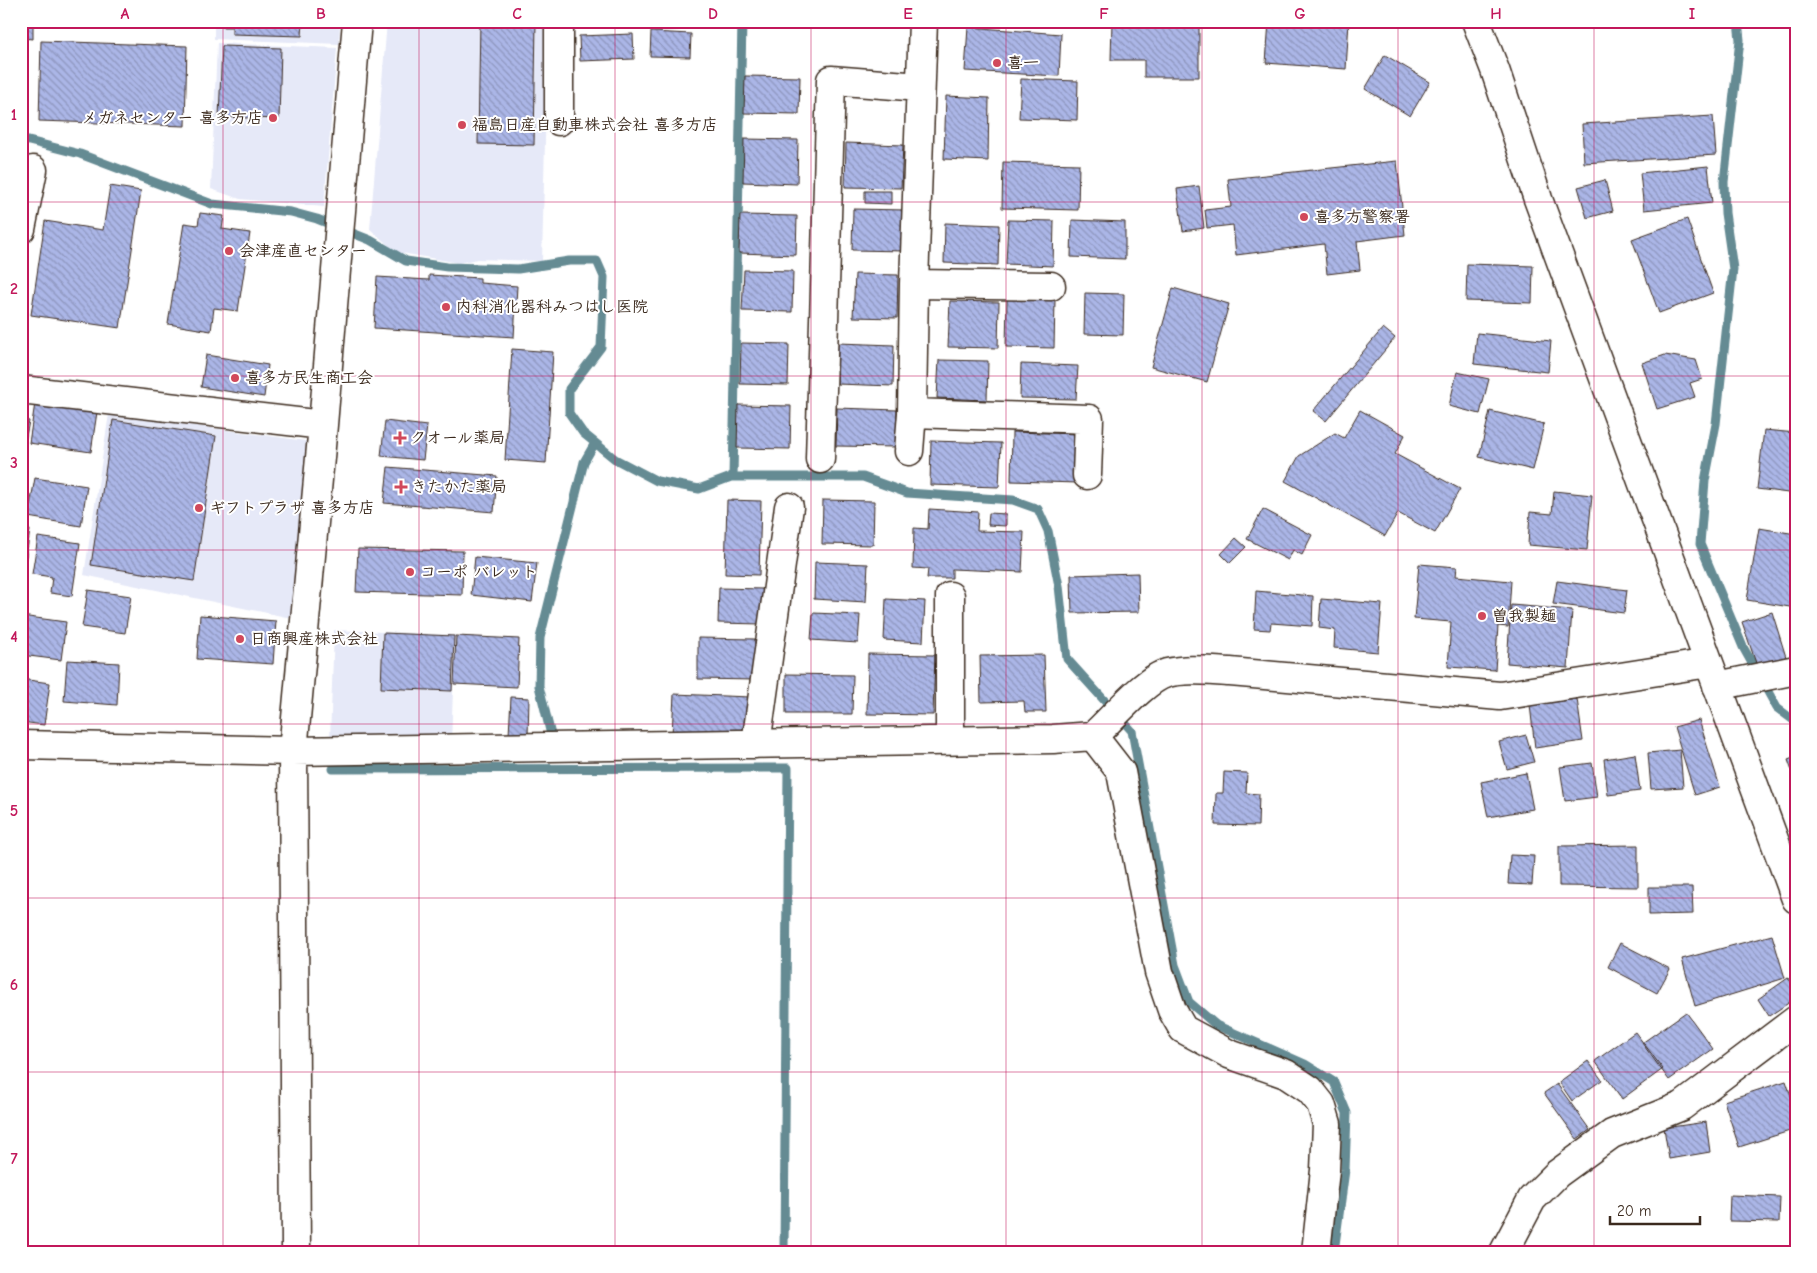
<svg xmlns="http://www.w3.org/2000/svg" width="1817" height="1273" font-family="'Comic Neue','Klee One',sans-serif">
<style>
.built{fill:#e6e9f8}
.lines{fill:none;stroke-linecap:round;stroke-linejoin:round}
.stream{stroke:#658b93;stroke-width:9}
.building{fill:url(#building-back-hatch);stroke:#3b2a1e}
.minor-casing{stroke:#3b2a1e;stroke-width:31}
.minor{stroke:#fff;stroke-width:28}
.grid{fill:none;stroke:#c2185b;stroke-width:1;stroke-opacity:0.55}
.poi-dot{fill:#d1495b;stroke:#fff;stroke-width:2}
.labels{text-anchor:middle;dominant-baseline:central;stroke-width:4;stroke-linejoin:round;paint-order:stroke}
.poi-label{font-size:16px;font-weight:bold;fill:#3b2a1e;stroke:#fff;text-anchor:start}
.neatline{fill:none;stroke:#c2185b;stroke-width:2}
.grid-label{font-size:16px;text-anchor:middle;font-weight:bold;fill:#c2185b}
</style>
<defs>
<pattern id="building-back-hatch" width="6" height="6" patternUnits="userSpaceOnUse" patternTransform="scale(1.25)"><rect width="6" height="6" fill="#abb6e7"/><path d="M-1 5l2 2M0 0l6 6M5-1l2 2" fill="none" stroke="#8c94bb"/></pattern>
</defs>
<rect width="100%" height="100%" fill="#fff"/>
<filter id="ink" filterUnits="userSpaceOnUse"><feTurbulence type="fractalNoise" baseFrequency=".02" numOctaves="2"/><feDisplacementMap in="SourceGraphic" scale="10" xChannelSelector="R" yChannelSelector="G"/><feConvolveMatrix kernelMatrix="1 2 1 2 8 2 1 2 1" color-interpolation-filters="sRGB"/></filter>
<g filter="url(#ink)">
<path class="built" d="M214 21H340L339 44 214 39Z
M387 21H548L542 261 477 259 459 263 396 252 370 229Z
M217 43 337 48 324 207 240 199 211 189Z
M109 414 313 442 291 618 84 575Z
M334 630 455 635 451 744 330 739Z"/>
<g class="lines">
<path class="stream" d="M1738 21 1740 40 1724 182 1725 213 1733 269 1716 424 1705 481 1700 544 1743 647 1777 708 1796 722
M21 139 80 154 212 204 291 212 317 219 370 240 406 261 447 267 518 269 569 261H597L604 277 601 347 569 389V413L583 433 615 459 657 481 699 489 731 477H863L907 493 1013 500 1038 509 1048 531 1059 586 1067 659 1132 731 1175 965 1189 1002 1216 1025 1305 1064 1334 1082 1347 1113 1345 1170 1334 1252
M733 477 742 21
M553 743 539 686 540 638 584 462 595 443
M333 769 788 768 784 1252"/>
</g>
<path class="building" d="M21 21H33V39L21 38Z
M222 21H303L302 36 232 34V27H222Z
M480 21H536L534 145 478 144Z
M1112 21H1199V77H1144V60H1111Z
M1269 21H1349L1346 69 1266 63Z
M1696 21H1726V22L1696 26Z
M968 27 1061 34 1059 76 965 71Z
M651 32 691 34 690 57 650 56Z
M633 34 634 59 580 61 579 36Z
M1796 38V72H1793Z
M41 41 187 46 185 126 39 121Z
M222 46 281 48 279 119 219 117Z
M1385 55 1430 82 1410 116 1365 89Z
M745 76 800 77 799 114 744 113Z
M1021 79 1078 81 1077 120 1019 118Z
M946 96 989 98 988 161 944 159Z
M1713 116 1716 155 1584 163 1582 124Z
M744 139 798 140 797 184 743 182Z
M846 143 903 145 901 188 845 187Z
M1397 161 1405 235 1357 241 1360 270 1327 274 1324 244 1236 255 1233 225 1207 228 1205 210 1231 207 1228 179Z
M1003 162 1079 164 1078 210 1002 208Z
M1708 166 1712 203 1644 210 1640 173Z
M1605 180 1613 211 1587 218 1578 187Z
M110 186 141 191 120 328 31 315 45 221 103 230Z
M1199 186 1204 228 1183 231 1177 189Z
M865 191H891V204L865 203Z
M853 209 906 210 905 251 852 250Z
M200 213 224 216 222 229 250 233 238 311 214 308 211 331 168 324 184 223 198 225Z
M740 215 797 216 796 255 739 253Z
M1687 219 1713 293 1659 313 1632 239Z
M1008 220 1054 221 1053 266 1006 264Z
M1072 220 1125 222V259L1071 257Z
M945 223 999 225 998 265 944 263Z
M1467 264 1533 266 1532 303 1466 301Z
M744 270 793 271 792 312 742 311Z
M855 274 898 275 897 318 853 317Z
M429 275 480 278V283L517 286 514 337 374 328 377 277 429 280Z
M1173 288 1229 304 1207 382 1151 367Z
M1085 293 1124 294 1123 335 1084 334Z
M1007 299 1055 300 1054 348 1006 347Z
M950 301 999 302 998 348 948 347Z
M1383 328 1395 338 1326 421 1313 411Z
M1477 333 1551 341 1548 372 1474 364Z
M741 343 789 344 788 385 740 384Z
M838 343 894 345 893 386 837 384Z
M512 349 553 352 546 463 505 460Z
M206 355 268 365 264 397 201 387Z
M1665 355 1696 360 1702 379 1690 383 1695 397 1657 409 1642 363Z
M939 360 988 361 987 400 937 398Z
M1021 364 1078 366 1076 399 1020 398Z
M1457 372 1489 379 1480 414 1449 406Z
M35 403 97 412 91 452 29 443Z
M738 405 791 406 790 449 737 448Z
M837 408 897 410 896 447 836 446Z
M1360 410 1405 435 1395 454 1460 489 1435 533 1398 513 1385 536 1285 481 1299 456 1335 433 1344 438Z
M1490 411 1544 424 1533 470 1479 457Z
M21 419 29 421 24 447H21Z
M113 420 216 436 194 581 91 565Z
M385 421 427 426 423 460 381 456Z
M1764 430 1796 433V494L1757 489Z
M1012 432 1079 434 1078 483 1011 481Z
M931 441 1001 443 999 487 930 485Z
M388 467 497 476 494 512 384 503Z
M35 478 87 486 81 526 28 517Z
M1554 491 1592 495 1587 550 1528 545 1530 512 1552 514Z
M727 500 761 501 759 575 725 574Z
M823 500 874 501 873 545 822 544Z
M929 509 978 512 977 531 1024 532 1022 572 952 569V578H927L928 569 913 568 914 528 928 529Z
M1263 509 1312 535 1302 555 1293 550 1288 560 1247 539Z
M989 513 1006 514V526L988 525Z
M21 528 30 530 24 571 21 570Z
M1759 528 1796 534V608L1747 600Z
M38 537 80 543 72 596 50 593 52 577 32 574Z
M1236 538 1246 547 1230 563 1221 554Z
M358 549 463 551 462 595 356 592Z
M475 557 537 563 532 602 471 595Z
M815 562 868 564 866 602 814 599Z
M1419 564 1457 567 1456 576 1511 581 1508 627 1498 626 1495 670 1448 667 1451 622 1414 619Z
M1138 573 1139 612 1072 613 1071 575Z
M1557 581 1627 590 1624 613 1553 604Z
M719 588 763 589 762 624 718 623Z
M88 590 131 596 125 633 82 627Z
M1256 591 1313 596 1312 626 1271 623 1270 630 1254 629Z
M886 599 925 601 923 642 884 640Z
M1321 599 1382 604 1378 652 1334 648 1335 630 1319 628Z
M1511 605 1572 610 1568 668 1507 663Z
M1772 612 1786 657 1757 666 1742 622Z
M813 613 860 615 858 643 811 640Z
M200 615 276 621 273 664 197 659Z
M21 616 66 622 61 660 21 655Z
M383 633 454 636 452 691 381 688Z
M456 636 519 639 517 687 454 684Z
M698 638 755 639V680L698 679Z
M868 654 935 655 933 715 867 714Z
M1044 655 1046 712H1025L1024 701 981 702 980 656Z
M67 660 119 663 117 705 64 701Z
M786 674 853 675 852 714H786Z
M21 679 50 683 44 725 21 722Z
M674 694 750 697 749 737 672 735Z
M511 697 529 698 528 736 509 735Z
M1577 699 1583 741 1535 748 1530 705Z
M1699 720 1720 787 1695 795 1674 727Z
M1526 735 1534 762 1507 769 1499 742Z
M1680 750 1683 787 1651 789 1648 753Z
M1635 754 1640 791 1608 795 1604 759Z
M1796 757V782L1788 760Z
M1592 763 1597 797 1565 801 1560 767Z
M1224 772 1247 773 1246 793 1259 794 1258 826 1215 825 1216 793H1223Z
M1526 773 1533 809 1488 817 1481 782Z
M1638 845V887L1559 886V846Z
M1510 855 1534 856 1532 885 1508 884Z
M1649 887H1692L1693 914 1649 915Z
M1772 935 1785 978 1695 1006 1682 959Z
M1620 943 1670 969 1657 993 1608 967Z
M1788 978 1796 990V998L1769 1016 1758 999Z
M1686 1012 1713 1049 1669 1080 1642 1043Z
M1635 1032 1663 1069 1622 1099 1595 1061Z
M1588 1061 1602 1080 1572 1101 1559 1082Z
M1786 1081 1796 1111V1129L1739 1147 1724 1101Z
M1557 1084 1590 1130 1577 1139 1544 1093Z
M1706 1122 1710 1152 1669 1159 1664 1128Z
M1730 1195 1780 1197 1779 1222 1729 1221Z"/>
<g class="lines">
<g class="minor-casing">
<path id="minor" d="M1476 21 1495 70 1538 199 1796 899
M559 121V21
M21 229 33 170
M914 284 1051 286
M21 390 323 425
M912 413 1089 419 1087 475
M909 451 912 413 914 284 923 21
M820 459 831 80 920 87
M1717 686 1796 670
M1093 736 1121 772 1159 972 1172 1010 1183 1029 1229 1054 1286 1074 1310 1090 1321 1104 1327 1124 1325 1170 1316 1252
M950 740V596
M756 744 789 507
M21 745 293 751 1053 739 1093 736C1111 720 1145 679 1167 673 1187 668 1209 671 1230 672L1500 696 1709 663
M296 1252 293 751 323 425 357 21
M1504 1252 1532 1199 1557 1174 1612 1134 1682 1106 1796 1020"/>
</g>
<use href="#minor" class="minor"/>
</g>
</g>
<path class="grid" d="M223 21V1252M419 21V1252M615 21V1252M811 21V1252M1006 21V1252M1202 21V1252M1398 21V1252M1594 21V1252M21 202H1796M21 376H1796M21 550H1796M21 724H1796M21 898H1796M21 1072H1796"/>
<g class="poi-dot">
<circle cx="997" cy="63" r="5"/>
<circle cx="273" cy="118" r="5"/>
<circle cx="462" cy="125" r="5"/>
<circle cx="1304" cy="217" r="5"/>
<circle cx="229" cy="251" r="5"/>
<circle cx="446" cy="307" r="5"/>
<circle cx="235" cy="378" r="5"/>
<path d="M397.5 430.5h5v5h5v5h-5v5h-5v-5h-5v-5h5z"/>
<path d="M398.5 479.5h5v5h5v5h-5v5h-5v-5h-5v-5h5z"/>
<circle cx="199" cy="508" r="5"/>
<circle cx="410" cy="572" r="5"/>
<circle cx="1482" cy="616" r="5"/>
<circle cx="240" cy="639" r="5"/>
</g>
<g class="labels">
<g class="poi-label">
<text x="1007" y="63">喜一</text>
<text x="263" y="118" text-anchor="end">メガネセンター 喜多方店</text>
<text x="472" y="125">福島日産自動車株式会社 喜多方店</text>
<text x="1314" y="217">喜多方警察署</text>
<text x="239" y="251">会津産直センター</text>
<text x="456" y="307">内科消化器科みつはし医院</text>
<text x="245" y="378">喜多方民生商工会</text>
<text x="410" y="438">クオール薬局</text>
<text x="411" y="487">きたかた薬局</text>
<text x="209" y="508">ギフトプラザ 喜多方店</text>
<text x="420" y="572">コーポ バレット</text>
<text x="1492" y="616">曽我製麺</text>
<text x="250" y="639">日商興産株式会社</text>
</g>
</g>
<rect width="1817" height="1273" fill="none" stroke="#fff" stroke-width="55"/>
<path d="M1610 1216v8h90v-8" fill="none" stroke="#3b2a1e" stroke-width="2.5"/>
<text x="1617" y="1216" font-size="15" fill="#3b2a1e" stroke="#ffffff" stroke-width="4" paint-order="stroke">20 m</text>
<rect x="28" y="28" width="1762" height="1218" class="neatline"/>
<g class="grid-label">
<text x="125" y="19">A</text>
<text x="321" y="19">B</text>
<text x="517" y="19">C</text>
<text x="713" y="19">D</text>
<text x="908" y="19">E</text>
<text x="1104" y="19">F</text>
<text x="1300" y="19">G</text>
<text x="1496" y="19">H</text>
<text x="1692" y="19">I</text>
<text x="14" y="120">1</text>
<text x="14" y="294">2</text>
<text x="14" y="468">3</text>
<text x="14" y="642">4</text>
<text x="14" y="816">5</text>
<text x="14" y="990">6</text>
<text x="14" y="1164">7</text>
</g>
</svg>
